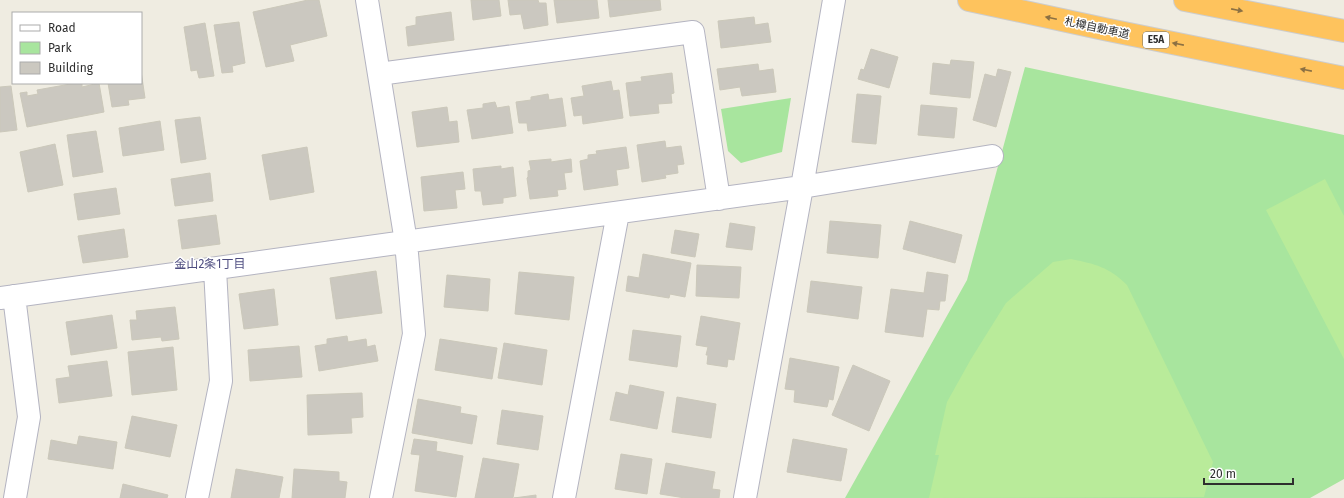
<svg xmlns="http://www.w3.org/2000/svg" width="1344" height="498" font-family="'Fira Sans','Noto Sans JP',sans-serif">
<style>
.green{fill:#a8e59e}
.pitch{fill:#b9eb9a}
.building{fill:#cbc8c0;stroke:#cbc8ba}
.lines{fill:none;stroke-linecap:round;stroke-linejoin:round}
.street-casing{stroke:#b4b4c1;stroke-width:24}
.highway-casing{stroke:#cdcdcd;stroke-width:24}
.street{stroke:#fff;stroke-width:22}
.highway{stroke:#fec35d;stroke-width:22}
.oneway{fill:#8c7143}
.labels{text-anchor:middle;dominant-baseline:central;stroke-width:3;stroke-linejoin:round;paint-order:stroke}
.shield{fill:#fff;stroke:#6d6d6d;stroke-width:1}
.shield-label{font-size:10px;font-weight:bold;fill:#2e2e2e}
.street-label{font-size:11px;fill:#2e2e2e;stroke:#fff}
.neighbourhood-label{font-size:12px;fill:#4e4d80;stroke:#fff}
</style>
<rect width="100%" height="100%" fill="#efece1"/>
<path class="green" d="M1025 67 1344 135V479L1310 498H845L967 280Z
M791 98 782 152 741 163 728 151 721 109Z"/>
<path class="pitch" d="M1325 179 1344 216V359L1266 210Z
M1071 259C1095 264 1109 267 1127 285L1213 462 1204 497 929 498 939 455H935L947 402 971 359 1006 303 1053 262Z"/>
<path class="building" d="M308 0H319L327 36 290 45 294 61 266 67 253 12Z
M471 0H499L501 16 473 20Z
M508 0H538L539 3H546L548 25 524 29 521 14 510 15Z
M554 0H597L599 18 557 23Z
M608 0H660L661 10 610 17Z
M451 12 454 40 408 46 406 27 416 25V17Z
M754 17 755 25 768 23 771 42 721 48 718 21Z
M239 22 245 63 232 66 233 72 222 73 214 25Z
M205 23 214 76 199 78 197 70 191 71 184 27Z
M871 49 898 57 889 88 858 79 861 69 864 70Z
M951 60 974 62 970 98 930 94 933 63 950 65Z
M758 64 759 71 773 69 776 92 742 96 740 87 720 90 717 69Z
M998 69 1011 72 996 127 973 120 985 74 996 77Z
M141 71 145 98 128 100 129 105 112 107 108 83H141Z
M672 73 674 93 671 94 672 103 658 104 659 113 630 116 626 83 642 81 641 77Z
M611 81 613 91 619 90 623 118 583 124 582 115 574 116 571 98 584 96 582 86Z
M76 83H82V87L99 83 104 112 27 127 20 93 27 92V96L38 94 37 90Z
M11 86 17 130 0 132V87Z
M548 94 549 100 562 98 566 126 528 131 527 123H519L516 102 531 100V97Z
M857 94 881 96 876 144 852 142Z
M495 102 497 108 509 106 513 133 472 139 467 110 483 108V104Z
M921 105 957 108 954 138 918 135Z
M447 107 449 122 457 121 459 142 417 147 412 112Z
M200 117 206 159 181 163 175 120Z
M160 121 164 150 123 156 119 128Z
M96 131 103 172 73 177 67 135Z
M665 141 666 148 681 146 684 164 677 165 678 173 665 175 666 178 642 182 637 145Z
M55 144 63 185 28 192 20 152Z
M307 147 314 192 270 200 262 155Z
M626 147 629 168 616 170 618 185 584 190 580 161 588 159V155L597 154 596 151Z
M551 159V162L571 159 572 172 564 173 566 189 557 190 558 196 530 199 527 178 528 177V171L531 170 529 161Z
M501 166V169L513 167 516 196 503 198V203L483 205 481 191H475L473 169Z
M463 172 465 189 455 190 457 208 424 211 421 177Z
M210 173 213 201 175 206 171 179Z
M116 188 120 214 78 220 74 194Z
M216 215 220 244 182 249 178 220Z
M830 221 881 225 878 258 827 253Z
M910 221 962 235 955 263 903 249Z
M730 223 755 227 752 250 726 247Z
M124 229 128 257 83 263 78 236Z
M675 230 699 234 695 257 671 253Z
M643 254 691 263 685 297 670 294 669 298 626 291 628 276 639 278Z
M697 265 741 267 739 298 696 296Z
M376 271 382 313 336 319 330 278Z
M519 272 574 277 569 320 515 314Z
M927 272 948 275 945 301H940L939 310 927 309 923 337 885 332 891 289 924 293Z
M447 275 490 279 488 311 444 307Z
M811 281 862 287 858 319 807 312Z
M274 289 278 325 244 329 239 294Z
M175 307 179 339 162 341 161 337 132 340 130 320H137L136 311Z
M112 315 117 348 71 355 66 322Z
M701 316 740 323 734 360 728 359 727 367 707 364 708 355H706L708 347 696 345Z
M633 330 681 336 677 367 629 360Z
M347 336 348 342 366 339 367 347 375 345 378 361 319 371 315 346 327 344V339Z
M440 339 497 348 492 379 435 370Z
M504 343 547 350 542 385 498 378Z
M299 346 302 377 250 381 248 350Z
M173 347 177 390 132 395 128 352Z
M790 358 839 367 833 400 829 399 827 407 794 402 795 390 785 389Z
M107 361 112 396 59 403 56 379 70 377 68 366Z
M853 365 890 381 869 431 832 415Z
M630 385 664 392 657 429 610 420 616 392 628 395Z
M362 393 363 417 351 418 352 433 308 435 307 395Z
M677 397 716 404 711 438 672 432Z
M418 399 461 407 460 413 477 416 472 444 412 433Z
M502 410 543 416 538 450 497 444Z
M132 416 177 425 170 457 125 448Z
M79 436 117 442 113 469 48 459 51 440 77 445Z
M414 439 437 442 436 451 463 456 456 497 415 491 420 455 411 454Z
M793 439 847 449 841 481 787 472Z
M621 454 652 459 647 494 615 489Z
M483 458 519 464 513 498H475Z
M666 463 715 472 712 489 720 490 719 498H685L660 494Z
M236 469 283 477 279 498H231Z
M294 469 339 472V481L347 482 345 498H292Z
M123 484 168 495 167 498H120Z
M536 495V498H514Z"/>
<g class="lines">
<g class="street-casing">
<path id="street" d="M367 0 406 242 414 334 381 498
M379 74 693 32 719 199
M14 296 29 417 15 498
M0 298 802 187 992 156
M197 498 221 381 215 269
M564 498 618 213
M745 498 802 187 834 0"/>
</g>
<g class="highway-casing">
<path id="highway" d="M969 0 1104 29 1344 78
M1185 0 1344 31"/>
</g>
<use href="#street" class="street"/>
<use href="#highway" class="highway"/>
</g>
<defs><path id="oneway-solid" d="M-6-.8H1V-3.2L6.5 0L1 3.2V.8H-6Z"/></defs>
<g class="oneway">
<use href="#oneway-solid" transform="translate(1237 10) rotate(11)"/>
<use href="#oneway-solid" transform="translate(1051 18) rotate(-168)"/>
<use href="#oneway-solid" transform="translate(1178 44) rotate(-169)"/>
<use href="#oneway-solid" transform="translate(1306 70) rotate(-169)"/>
</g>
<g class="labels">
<rect class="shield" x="1143" y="32" width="26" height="16" rx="3"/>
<g class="shield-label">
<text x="1156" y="40">E5A</text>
</g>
<g class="street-label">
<text transform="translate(1097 28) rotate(12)">札樽自動車道</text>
</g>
<g class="neighbourhood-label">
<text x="210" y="264">金山2条1丁目</text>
</g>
</g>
<rect x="12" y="12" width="130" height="72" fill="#ffffff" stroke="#ababab"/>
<rect x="20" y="25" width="20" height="6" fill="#ffffff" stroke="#ababab"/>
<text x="48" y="32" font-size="12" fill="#2e2e2e">Road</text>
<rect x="20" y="42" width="20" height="12" fill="#a8e59e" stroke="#ababab"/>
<text x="48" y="52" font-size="12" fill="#2e2e2e">Park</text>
<rect x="20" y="62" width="20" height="12" fill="#cbc8c0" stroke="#ababab"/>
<text x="48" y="72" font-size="12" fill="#2e2e2e">Building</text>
<path d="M1204 478v6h89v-6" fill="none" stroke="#2e2e2e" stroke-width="2"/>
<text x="1210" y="478" font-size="12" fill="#2e2e2e" stroke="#ffffff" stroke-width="3" paint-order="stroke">20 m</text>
</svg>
